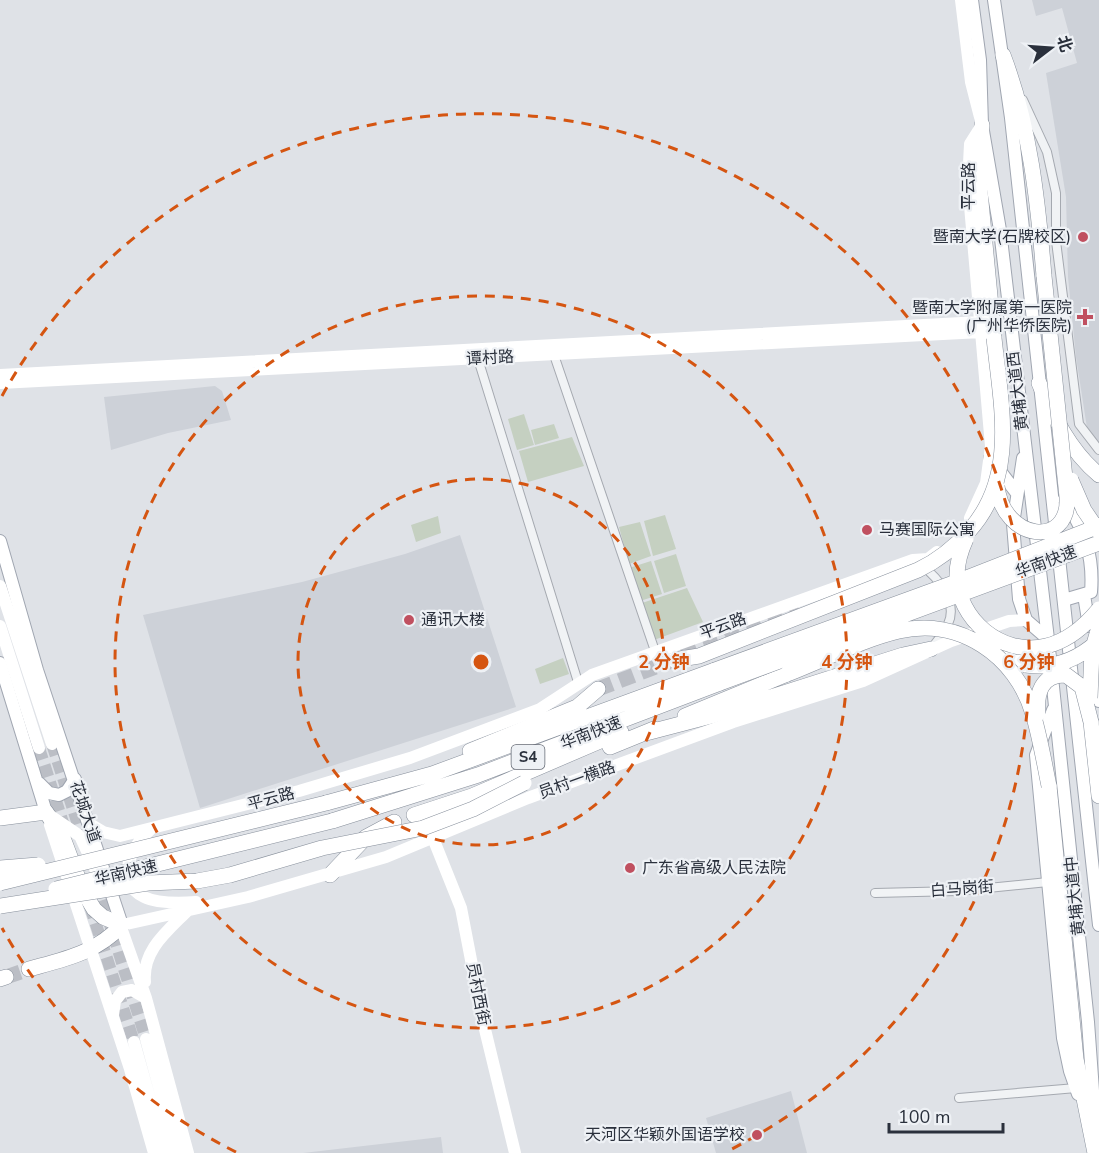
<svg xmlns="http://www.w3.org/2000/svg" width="1099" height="1153" font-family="'Nunito Sans','Noto Sans SC',sans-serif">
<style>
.built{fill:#cdd1d8}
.green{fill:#c5d0c1}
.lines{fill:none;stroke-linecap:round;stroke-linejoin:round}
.secondary-tunnel{stroke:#bbbec5;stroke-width:12;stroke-dasharray:12 6;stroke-linecap:butt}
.highway-tunnel{stroke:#bbbec5;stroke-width:15;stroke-dasharray:15 8;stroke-linecap:butt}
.street-casing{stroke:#a5a9b0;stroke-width:10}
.primary-casing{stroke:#a0a6b1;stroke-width:14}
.highway-casing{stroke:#88909c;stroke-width:16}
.street{stroke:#f1f3f5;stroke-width:8}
.secondary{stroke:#fff;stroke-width:12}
.primary{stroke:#fff;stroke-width:12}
.highway{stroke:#fff;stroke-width:15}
.highway-bridge-casing{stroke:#88909c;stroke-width:16;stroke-linecap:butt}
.highway-bridge{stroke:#fff;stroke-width:15}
.ring{fill:none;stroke:#d55511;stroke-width:3;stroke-dasharray:10 8}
.poi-dot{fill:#c05060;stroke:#eef1f5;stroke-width:2}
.labels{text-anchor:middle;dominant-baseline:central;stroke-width:4.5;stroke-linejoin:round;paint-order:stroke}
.shield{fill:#eef1f5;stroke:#656a74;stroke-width:1.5}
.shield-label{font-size:15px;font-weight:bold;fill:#2a303c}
.street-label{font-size:16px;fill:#2a303c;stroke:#eef1f5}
.poi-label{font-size:16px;fill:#2a303c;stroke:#eef1f5;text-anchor:end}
.centre{fill:#d55511;stroke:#eef1f5;stroke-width:3}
.ring-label{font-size:18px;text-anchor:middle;font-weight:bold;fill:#d55511;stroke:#eef1f5;stroke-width:4.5;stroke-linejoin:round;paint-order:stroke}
</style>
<rect width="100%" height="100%" fill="#dfe2e7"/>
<path class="built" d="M1032 0H1099V442L1087 428 1076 357 1068 277 1066 197 1046 73 1077 63 1062 8 1036 16Z
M215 386 222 391 231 420 168 433 111 450 104 397Z
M460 535 516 707 200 808 143 615 302 582 405 554Z
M791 1091 807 1153H716L706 1118Z
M441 1137 443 1153H303Z"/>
<path class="green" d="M524 414 534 445 517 450 508 419Z
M554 424 559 438 535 445 531 430Z
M572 437 584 466 528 482 519 451Z
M665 515 676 549 653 556 644 521Z
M438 516 441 533 416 542 411 525Z
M640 522 651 556 629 564 619 527Z
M676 554 686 586 664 593 654 561Z
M651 561 662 594 640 601 629 568Z
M687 588 703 622 654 640 639 604Z
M563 658 569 674 540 684 535 669Z"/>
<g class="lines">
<path class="secondary-tunnel" d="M52 744 84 843
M39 748 65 829
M97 883 146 1039
M90 906 134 1042"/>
<path class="highway-tunnel" d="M598 689 674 660 690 649 798 607
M6 977 29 969"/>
<g class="street-casing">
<path id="street" d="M1023 100 1047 152 1056 193V241L1079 424 1099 450
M554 355 655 651
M478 359 578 682
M922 566C939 578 958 603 948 624 944 633 937 641 931 649
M875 893 958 891 1048 882
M959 1098 1076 1088"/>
</g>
<g class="primary-casing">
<path id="primary" d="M972 0 980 60 982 125 1000 230 1048 639 1088 1022 1096 1132
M994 0 1011 118 1056 532
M990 458 1016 492
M1023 458 1013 524 1019 599 1026 620 1048 639
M1064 499C1084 529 1094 555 1091 592L1064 600
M0 541 37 670 122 925
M1058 549 1099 925
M1084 595 1089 626
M0 663 46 812
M1096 675 1099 701
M1053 710 1036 755 1063 1038 1070 1071 1078 1094
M39 783 49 793 59 795 67 791 75 779"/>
</g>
<g class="highway-casing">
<path id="highway" d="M1003 55C1030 126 1038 201 1044 276
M982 125 979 181 994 338
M1039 383C1053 416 1070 451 1099 475
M992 650 1026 665
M685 716 787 674
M1091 722 1099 796
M646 733 711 716 903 655 931 649
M610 747 654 729
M470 751 577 707 598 689
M1049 786 1076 1059 1095 1153
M326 803 432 774 715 670
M414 815 472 796 621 732
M0 818 46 812 63 838 83 891 94 909 103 917 122 925C96 953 65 959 29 969
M332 821 478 775 720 683
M330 875 366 837 394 822
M0 979 6 977"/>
</g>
<use href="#street" class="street"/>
<path class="secondary" d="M961 0 971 82 982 125 970 144 968 183 991 446 986 483 970 518
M0 375 980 322
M0 383 981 332
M0 586 52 744
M0 626 39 748
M49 815 80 836 102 884
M88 823 103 832 120 836 299 791 410 758 540 709 592 675 913 560 928 559 937 552
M50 825 130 1069 154 1153
M150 830C131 846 114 882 144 897 158 904 181 903 196 902
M433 838 461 908 482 1017 515 1153
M118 919 146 998 188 1153
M122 925 248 897 386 857 528 798 733 722 863 681 951 641 1009 621 1026 620
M145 982C142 949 169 930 190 908
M113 1015 115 1001 122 992 132 990 146 998
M146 1039 177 1153
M134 1042 165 1153"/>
<use href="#primary" class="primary"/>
<use href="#highway" class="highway"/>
<g class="highway-bridge-casing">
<path id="highway-bridge" d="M1071 480 1084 510 1099 532
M997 486C1003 541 1070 549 1067 497L1044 276
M966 539C961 550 957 562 957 575 957 619 1002 657 1046 646 1068 641 1085 626 1099 609
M674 660 699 656 918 570C939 560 954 548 969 531 1018 477 1001 405 994 338
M1026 665C1053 669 1077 660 1097 642
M715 670 959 581 1099 526
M787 674C824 660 861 640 899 631 959 617 1016 655 1033 714 1040 737 1044 762 1049 786
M720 683 1099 543
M1090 698 1092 651 1099 627
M1038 714C1036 694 1041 674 1066 675L1082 687 1091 722
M0 868 38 865
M0 883 326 803
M56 889 332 821
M0 906 148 883 197 881 230 875 322 848 423 828 473 809 524 783"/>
</g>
<use href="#highway-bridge" class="highway-bridge"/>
</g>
<g class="ring">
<circle cx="481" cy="662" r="183"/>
<circle cx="481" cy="662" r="366"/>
<path d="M236 1152A548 548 0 0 1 2 928M2 396A548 548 0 1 1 726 1152"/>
</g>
<g class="poi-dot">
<circle cx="1083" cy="237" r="6"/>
<path d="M1082 308h6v6h6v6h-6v6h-6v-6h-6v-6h6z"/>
<circle cx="867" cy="530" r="6"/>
<circle cx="409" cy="620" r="6"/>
<circle cx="630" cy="868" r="6"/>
<circle cx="757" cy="1135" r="6"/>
</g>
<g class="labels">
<rect class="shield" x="511.5" y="745" width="33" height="24" rx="4.5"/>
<g class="shield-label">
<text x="528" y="757">S4</text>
</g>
<g class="street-label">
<text transform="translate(969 186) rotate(-90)">平云路</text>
<text transform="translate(490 358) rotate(-3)">谭村路</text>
<text transform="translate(1018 391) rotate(-97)">黄埔大道西</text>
<text transform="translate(1046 562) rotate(-20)">华南快速</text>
<text transform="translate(723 626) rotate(-20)">平云路</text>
<text transform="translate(591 733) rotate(-21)">华南快速</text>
<text transform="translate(577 780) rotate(-20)">员村一横路</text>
<text transform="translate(271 799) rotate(-15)">平云路</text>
<text transform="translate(85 812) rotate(72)">花城大道</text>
<text transform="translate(126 873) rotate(-13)">华南快速</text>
<text transform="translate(962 889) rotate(-4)">白马岗街</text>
<text transform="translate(1075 896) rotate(-96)">黄埔大道中</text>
<text transform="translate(478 994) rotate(79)">员村西街</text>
</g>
<g class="poi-label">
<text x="1071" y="237">暨南大学(石牌校区)</text>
<text x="1072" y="308">暨南大学附属第一医院<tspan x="1072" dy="18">(广州华侨医院)</tspan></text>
<text x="879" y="530" text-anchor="start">马赛国际公寓</text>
<text x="421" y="620" text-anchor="start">通讯大楼</text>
<text x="642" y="868" text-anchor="start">广东省高级人民法院</text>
<text x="745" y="1135">天河区华颖外国语学校</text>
</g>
</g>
<circle cx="481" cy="662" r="9" class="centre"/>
<g class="ring-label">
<text x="664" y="668">2 分钟</text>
<text x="847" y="668">4 分钟</text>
<text x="1029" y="668">6 分钟</text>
</g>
<g transform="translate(1051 48) rotate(73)" stroke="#eef1f5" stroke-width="4.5" paint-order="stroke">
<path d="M0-4.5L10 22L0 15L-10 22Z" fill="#2a303c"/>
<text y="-9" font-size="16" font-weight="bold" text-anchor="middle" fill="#2a303c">北</text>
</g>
<path d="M889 1123v9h114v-9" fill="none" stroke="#2a303c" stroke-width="3"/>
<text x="898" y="1123" font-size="18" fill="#2a303c" stroke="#eef1f5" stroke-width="4.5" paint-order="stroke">100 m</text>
</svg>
